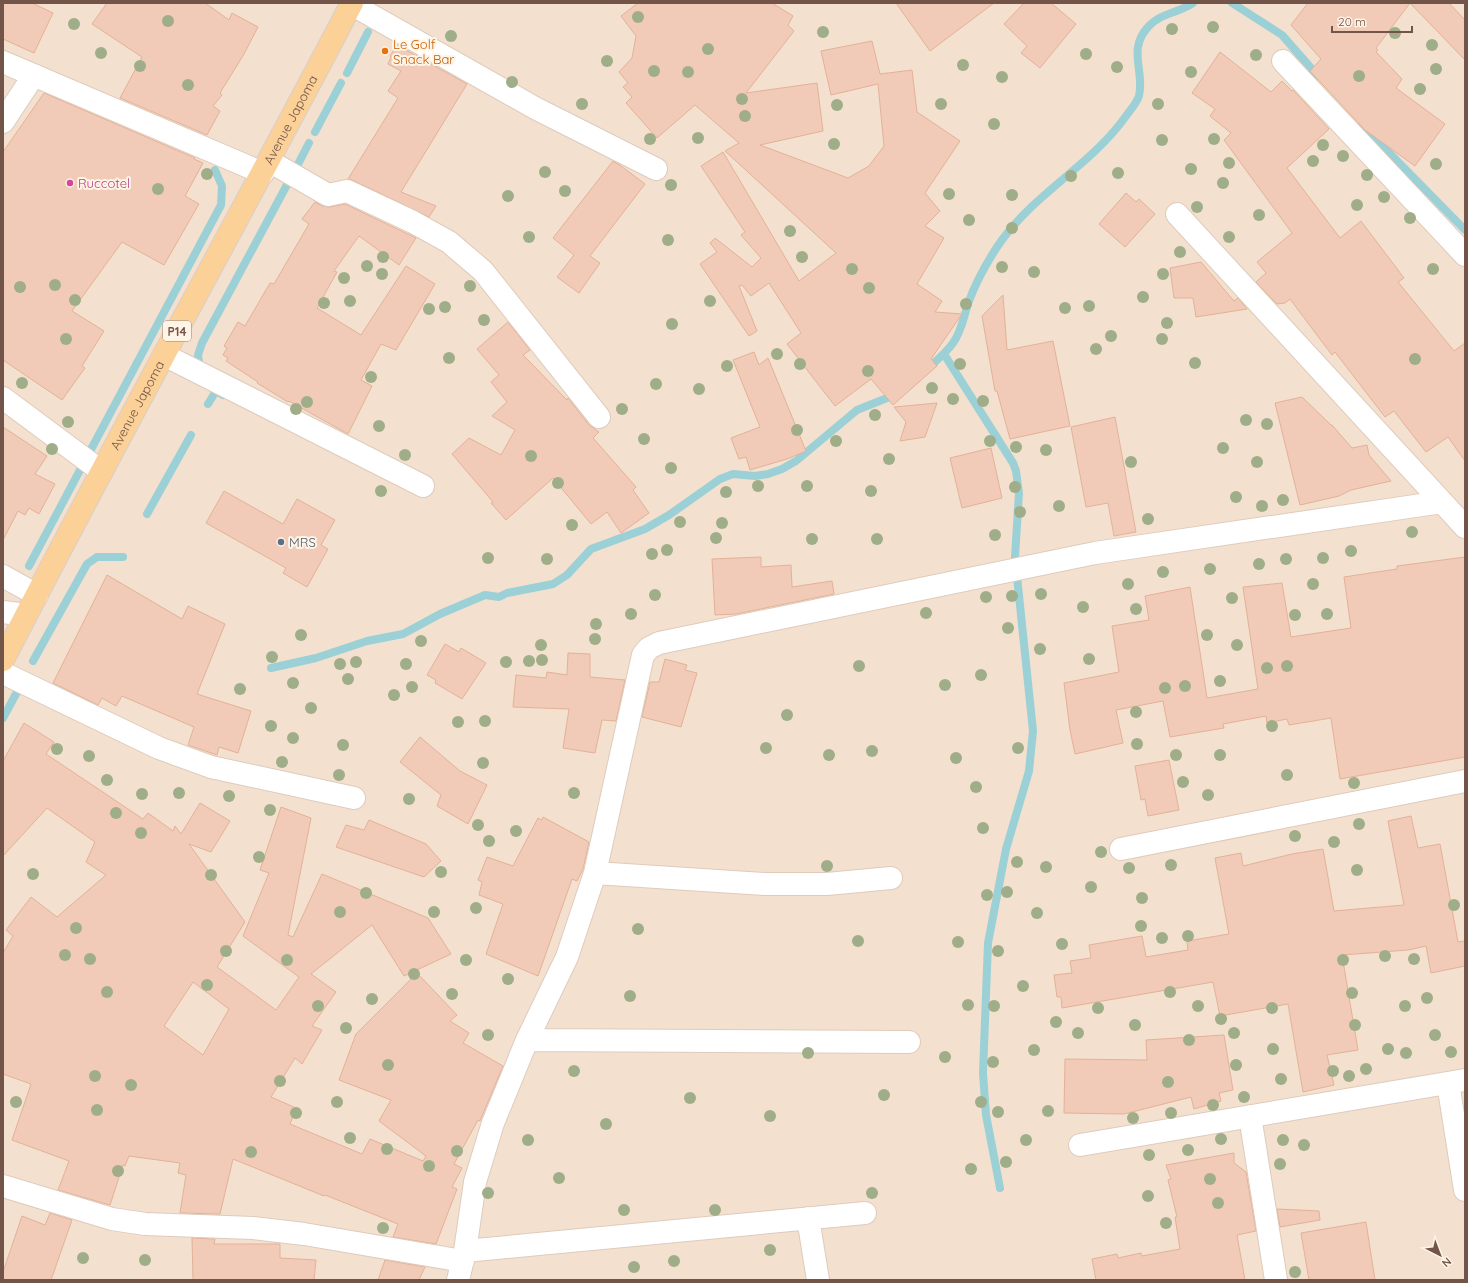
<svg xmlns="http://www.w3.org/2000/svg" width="1468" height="1283" font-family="Quicksand,sans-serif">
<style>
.residential{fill:#f3e0ce}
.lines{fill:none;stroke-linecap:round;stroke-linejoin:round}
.stream{stroke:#9bd0d6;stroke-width:8}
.building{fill:#f1cbb7;stroke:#e3b198;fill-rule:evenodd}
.minor-casing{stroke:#dfcbbc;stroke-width:24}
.major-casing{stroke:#d8cfcc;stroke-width:24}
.minor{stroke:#fff;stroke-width:22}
.major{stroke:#fbd198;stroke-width:22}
.tree{fill:#9fae88}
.food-dot{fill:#e8710a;stroke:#fff4e5;stroke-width:1.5}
.hotel-dot{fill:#d1479c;stroke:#fff4e5;stroke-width:1.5}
.service-dot{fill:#5c6f8a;stroke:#fff4e5;stroke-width:1.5}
.labels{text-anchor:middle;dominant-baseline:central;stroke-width:4;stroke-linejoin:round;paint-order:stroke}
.shield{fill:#fff4e5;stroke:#9c8477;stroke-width:1}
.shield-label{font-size:12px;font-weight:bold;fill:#725448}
.food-label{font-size:13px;fill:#c56008;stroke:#fff4e5;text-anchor:start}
.street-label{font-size:13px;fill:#725448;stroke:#fff4e5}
.hotel-label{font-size:13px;fill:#b23c85;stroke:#fff4e5;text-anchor:start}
.service-label{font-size:13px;fill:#4e5e75;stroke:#fff4e5;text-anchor:start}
</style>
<rect width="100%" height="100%" fill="#fcefdf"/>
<path class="residential" d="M3 3H1465V1280H3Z"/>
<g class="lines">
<path class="stream" d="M1232 3 1282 35 1318 76
M347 73 368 32
M1362 125 1465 230
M315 132 341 83
M295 170 309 143
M944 354 1013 463 1016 471 1019 493 1015 557 1033 731 1029 771 1006 849 988 943 983 1073 986 1115 1000 1188
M200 369 198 355 202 343 289 181
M927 369C936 361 946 353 953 343 962 331 964 315 969 301 976 282 986 264 997 247 1031 195 1090 167 1126 116 1130 111 1137 102 1139 96 1145 71 1127 50 1148 27 1160 13 1179 13 1193 3
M208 404 216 391 223 395
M147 514 191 435
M29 566 221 205 222 186 215 170
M33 661 87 564 97 557H123
M271 668 316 658 367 641 403 634 440 614 485 595 499 597 507 593 553 584 567 575 591 549 645 529 669 515 720 479 733 474 755 476 768 474 782 469 796 461 857 410 887 398 895 392
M3 718 17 692"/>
</g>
<path class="building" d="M3 3H32L53 13 34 53 3 39Z
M107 3H205L229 20 232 13 258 27 244 54 220 93 222 95 213 106 220 111 207 135 120 98 142 57 92 24Z
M638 3H772L793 16 788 25 794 31 746 93 817 83 823 131 760 145 848 178 869 166 884 146 878 84 831 95 821 51 872 41 880 74 912 70 917 112 960 141 925 193 940 211 925 226 944 238 917 284 942 301 935 312 962 314 931 359 937 366 893 405 871 379 835 406 787 344 801 333 769 283 751 296 742 285 739 286 757 331 749 336 700 264 717 252 710 243 715 238 752 267 761 258 741 235 745 232 701 166 723 152 799 281 836 253 725 151 739 143 695 105 657 138 626 103 632 97 623 87 628 83 619 72 632 58 636 36 621 16Z
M896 3H994L930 51Z
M1024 3H1051L1076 24 1040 68 1021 53 1027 46 1004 24Z
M1308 3H1410L1376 48 1378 50 1376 52 1402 79 1396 88 1445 124 1415 166 1365 130 1310 71 1321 59 1291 25Z
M1410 3H1449L1465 20V60Z
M397 45 467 84 401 192 436 206 429 217 352 180 348 179 398 98 388 91 401 71 388 64 391 57 390 56Z
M1220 52 1271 92 1282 81 1292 91 1293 90 1329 129 1287 168 1340 238 1361 221 1404 278 1398 282 1454 351 1465 343V461L1448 437 1426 452 1394 411 1385 417 1335 352 1332 355 1290 299 1285 303 1277 304 1256 282 1266 273 1257 262 1292 233 1224 140 1231 133 1210 116 1215 109 1192 93Z
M44 93 195 158 194 159 203 163 185 196 199 204 164 265 122 242 72 311 104 331 82 366 85 368 62 400 3 360V152Z
M613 161 621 166 645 184 590 256 600 263 579 293 557 277 574 255 553 238Z
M1126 193 1136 202 1139 199 1155 214 1125 247 1099 224Z
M315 202 322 206 330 207 345 204 416 238 399 265 359 236 334 271 337 272 317 308 361 335 406 266 435 284 396 350 381 344 361 380 372 386 348 434 289 401 288 402 257 383 258 382 226 361 228 358 223 355 227 348 224 346 238 322 245 326 270 283 274 284 309 224 302 219Z
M1201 262 1234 301 1238 298 1247 309 1196 317 1193 298H1174L1170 268Z
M1003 295 1007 350 1053 341 1070 426 1010 439 997 391H995L982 316Z
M508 322 530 350 523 355 567 400 568 398 589 425 599 432 593 438 636 487 633 490 649 513 621 533 607 512 591 524 553 478 506 520 491 503 493 502 452 454 469 438 501 455 515 430 492 416 507 402 491 382 499 375 477 349Z
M754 352 759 365 768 358 806 451 787 459 750 470 746 457 739 459 731 438 760 427 733 360Z
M1302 397 1331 425H1332L1352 448 1367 445 1369 455 1391 481 1351 490 1339 496 1300 505 1275 403Z
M937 403 925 437 900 441 906 422 894 407Z
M1115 417 1136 532 1114 536 1108 503 1086 507 1071 427Z
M3 427 47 456 35 474 55 484 39 514 29 508 25 515 18 511 3 540Z
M991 448 1002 498 962 508 950 458Z
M224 491 283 524 297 499 335 520 321 545 328 549 307 587 283 573 286 568 206 523Z
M761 557V567L791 565 792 587 832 581 834 594 736 614 715 615 712 559Z
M1465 557V757L1340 779 1331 718 1289 725 1287 719 1267 723 1266 716 1223 724 1224 728 1170 737 1163 701 1116 710 1123 743 1075 754 1070 730 1064 683 1119 672 1112 626 1149 620 1145 596 1190 587 1207 698 1258 689 1243 587 1282 583 1291 637 1351 628 1344 577 1397 569V566Z
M107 575 182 619 188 606 225 624 197 694 251 711 238 753 219 747 217 755 188 745 194 727 122 696 116 706 102 698 98 705 53 683Z
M445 644 459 652 461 648 486 663 462 699 435 683 436 680 427 675Z
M568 653 590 654V677L625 680 616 721 602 720 595 753 563 748 569 709 513 707 516 675 546 678 547 672 567 675Z
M665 659 687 665 685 670 697 673 681 727 642 717 650 682H659Z
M24 723 54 742 46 754 143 819 148 813 173 831 175 826 181 834 200 803 230 821 211 852 189 844 245 922 217 967 276 1010 299 977 243 936 269 873 260 870 281 807 311 818 288 935 293 937 322 874 428 918 451 954 404 976 372 925 311 974 336 992 312 1026 322 1030 302 1064 295 1058 271 1097 296 1108 290 1124 362 1154 370 1139 423 1161 426 1156 379 1121 391 1100 339 1080 356 1034 417 973 457 1015 450 1021 469 1033 463 1043 503 1066 480 1121 478 1120 454 1164 462 1168 452 1187 457 1189 436 1244 393 1237 398 1224 325 1195 324 1196 233 1159 220 1214 180 1213 186 1175 178 1173 180 1163 129 1156 125 1166 123 1165 110 1205 58 1190 69 1161 12 1140 31 1084 3 1074V953L13 936 6 930 31 897 57 917 106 875 86 862 95 842 47 808 3 856V761ZM193 982 229 1009 203 1055 164 1026Z
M420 737 460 771 487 785 468 824 437 806 441 795 400 762Z
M1169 760 1179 810 1148 816 1145 799 1141 800 1135 766Z
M1411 816 1418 848 1440 844 1458 942 1465 941V966L1431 973 1426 946 1408 950 1342 955 1358 1050 1327 1055 1334 1085 1303 1092 1288 1004 1220 1016 1213 982 1062 1008 1061 997H1057L1054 975 1072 973 1070 961 1091 958 1089 945 1142 936 1146 957 1188 950 1187 941 1229 934 1215 858 1241 853 1243 866 1292 854 1323 849 1334 911 1404 905 1388 821Z
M543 817 589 842 583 869 577 881 572 879 538 976 486 954 503 904 479 895 482 882 478 880 487 857 513 866 538 818 542 820Z
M369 820 426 844 441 861 424 877 336 847 346 825 364 830Z
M1224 1035 1233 1090 1219 1093 1221 1101 1194 1109 1191 1097 1124 1114 1064 1113 1065 1059 1147 1060 1146 1040Z
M1234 1153V1163L1246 1172 1256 1231 1237 1235 1245 1280H1096L1092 1259 1117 1254 1118 1258 1141 1253 1142 1256 1180 1249 1175 1217H1177L1168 1180 1171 1179 1166 1165Z
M1277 1209 1319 1211 1320 1220 1280 1227Z
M50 1213 72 1220 51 1280H3V1272L22 1216 45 1225Z
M1366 1222 1375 1280H1309L1301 1233Z
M192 1238 215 1239 214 1244H280V1258L316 1260 314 1280H193Z
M385 1260 425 1267 419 1280H378Z"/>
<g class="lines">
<g class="minor-casing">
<path id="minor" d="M351 4 535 108 656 169
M1283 61 1465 255
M3 62 263 173
M3 122 34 75
M269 161 328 195 347 191 413 222 449 242 483 271 599 417
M1177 214 1465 527
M164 355 423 486
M3 398 101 471
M3 576 37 595
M3 612 26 615
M3 673 159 748 211 767 354 798
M1121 849 1465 781
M595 873 765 884H827L891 878
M527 1040 909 1042
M1448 1083 1465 1190
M1250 1116 1276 1280
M1080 1145 1465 1080
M3 1186 112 1219 145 1224 253 1228 304 1234 463 1261
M808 1218 818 1280
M465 1251 865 1213
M458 1280 465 1251 475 1182 493 1123 527 1040 567 957 595 873 643 655 649 648 659 643 1095 553 1442 502"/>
</g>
<g class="major-casing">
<g id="major">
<path id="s1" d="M3 660C116 439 237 223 352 3"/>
</g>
</g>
<use href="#minor" class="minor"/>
<use href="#major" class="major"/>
</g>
<g class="tree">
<circle cx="638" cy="17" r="6"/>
<circle cx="168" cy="21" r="6"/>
<circle cx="74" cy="24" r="6"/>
<circle cx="1213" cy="27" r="6"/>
<circle cx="1172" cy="29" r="6"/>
<circle cx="823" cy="32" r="6"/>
<circle cx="1395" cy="33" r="6"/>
<circle cx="451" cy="36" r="6"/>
<circle cx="1432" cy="45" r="6"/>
<circle cx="708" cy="49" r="6"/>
<circle cx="101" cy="53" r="6"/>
<circle cx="1086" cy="54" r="6"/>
<circle cx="1256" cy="55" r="6"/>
<circle cx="607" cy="61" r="6"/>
<circle cx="963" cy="65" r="6"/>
<circle cx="140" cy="66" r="6"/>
<circle cx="1117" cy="67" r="6"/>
<circle cx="1436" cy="69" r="6"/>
<circle cx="654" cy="71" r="6"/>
<circle cx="688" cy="72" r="6"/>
<circle cx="1191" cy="72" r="6"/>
<circle cx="1359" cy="76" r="6"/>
<circle cx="1002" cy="77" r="6"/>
<circle cx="512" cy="82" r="6"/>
<circle cx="188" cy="85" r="6"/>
<circle cx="1420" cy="89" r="6"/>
<circle cx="742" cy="99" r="6"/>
<circle cx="582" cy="104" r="6"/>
<circle cx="941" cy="104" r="6"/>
<circle cx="1158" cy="104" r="6"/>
<circle cx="837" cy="105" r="6"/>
<circle cx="745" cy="116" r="6"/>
<circle cx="994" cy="124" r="6"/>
<circle cx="698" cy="138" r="6"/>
<circle cx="650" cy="139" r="6"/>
<circle cx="1214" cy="139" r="6"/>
<circle cx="1162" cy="140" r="6"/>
<circle cx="834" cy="144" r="6"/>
<circle cx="1323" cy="145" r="6"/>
<circle cx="1343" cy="156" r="6"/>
<circle cx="1313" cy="161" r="6"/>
<circle cx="1229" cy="163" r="6"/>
<circle cx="1436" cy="164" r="6"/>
<circle cx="1191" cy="169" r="6"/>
<circle cx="545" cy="172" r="6"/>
<circle cx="1118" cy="173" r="6"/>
<circle cx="207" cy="174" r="6"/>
<circle cx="1367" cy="175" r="6"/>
<circle cx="1071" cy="176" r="6"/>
<circle cx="1223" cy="183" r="6"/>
<circle cx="671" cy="185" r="6"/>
<circle cx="158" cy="189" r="6"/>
<circle cx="565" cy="191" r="6"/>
<circle cx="949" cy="194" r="6"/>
<circle cx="1012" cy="195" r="6"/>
<circle cx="508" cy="196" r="6"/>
<circle cx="1384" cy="197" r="6"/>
<circle cx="1357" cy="205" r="6"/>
<circle cx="1197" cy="207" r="6"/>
<circle cx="1259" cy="215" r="6"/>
<circle cx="1410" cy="218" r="6"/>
<circle cx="969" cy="220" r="6"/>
<circle cx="1012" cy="228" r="6"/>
<circle cx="790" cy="231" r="6"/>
<circle cx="529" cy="237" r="6"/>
<circle cx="1229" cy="237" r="6"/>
<circle cx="668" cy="240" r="6"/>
<circle cx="1180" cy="252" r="6"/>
<circle cx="383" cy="257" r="6"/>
<circle cx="802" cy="257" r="6"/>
<circle cx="367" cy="266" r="6"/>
<circle cx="1002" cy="267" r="6"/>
<circle cx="852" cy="269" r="6"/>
<circle cx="1433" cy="269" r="6"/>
<circle cx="1034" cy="272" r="6"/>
<circle cx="382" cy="274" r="6"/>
<circle cx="1163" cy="274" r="6"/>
<circle cx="344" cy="278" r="6"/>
<circle cx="55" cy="285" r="6"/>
<circle cx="470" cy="286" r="6"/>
<circle cx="20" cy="287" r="6"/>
<circle cx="869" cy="288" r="6"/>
<circle cx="1143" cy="297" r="6"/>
<circle cx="75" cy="300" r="6"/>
<circle cx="350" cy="301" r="6"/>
<circle cx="710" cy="301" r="6"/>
<circle cx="324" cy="303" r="6"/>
<circle cx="966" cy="304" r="6"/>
<circle cx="1089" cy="306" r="6"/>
<circle cx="445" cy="307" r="6"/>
<circle cx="1065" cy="308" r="6"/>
<circle cx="429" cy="309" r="6"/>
<circle cx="484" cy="320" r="6"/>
<circle cx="1167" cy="323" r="6"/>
<circle cx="672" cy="324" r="6"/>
<circle cx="1111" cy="336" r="6"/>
<circle cx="66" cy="339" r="6"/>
<circle cx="1162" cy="339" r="6"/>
<circle cx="1096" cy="349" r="6"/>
<circle cx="777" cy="354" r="6"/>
<circle cx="449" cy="358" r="6"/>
<circle cx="1415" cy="359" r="6"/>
<circle cx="1195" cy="363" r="6"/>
<circle cx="800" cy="364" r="6"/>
<circle cx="960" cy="364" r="6"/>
<circle cx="727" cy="366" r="6"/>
<circle cx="868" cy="371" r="6"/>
<circle cx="371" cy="377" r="6"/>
<circle cx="22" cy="383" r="6"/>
<circle cx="656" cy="384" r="6"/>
<circle cx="932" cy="388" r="6"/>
<circle cx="699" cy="389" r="6"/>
<circle cx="953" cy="399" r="6"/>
<circle cx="983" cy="401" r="6"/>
<circle cx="307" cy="402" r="6"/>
<circle cx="296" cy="409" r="6"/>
<circle cx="622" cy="409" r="6"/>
<circle cx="875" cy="415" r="6"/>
<circle cx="1246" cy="420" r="6"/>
<circle cx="68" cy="422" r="6"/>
<circle cx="1267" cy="424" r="6"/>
<circle cx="379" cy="426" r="6"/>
<circle cx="797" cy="430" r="6"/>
<circle cx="644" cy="439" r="6"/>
<circle cx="836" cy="441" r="6"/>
<circle cx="990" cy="441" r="6"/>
<circle cx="1016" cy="447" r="6"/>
<circle cx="1223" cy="448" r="6"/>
<circle cx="52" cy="449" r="6"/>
<circle cx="1046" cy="450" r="6"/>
<circle cx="405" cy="455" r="6"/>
<circle cx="531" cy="456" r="6"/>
<circle cx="889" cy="459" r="6"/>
<circle cx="1131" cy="462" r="6"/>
<circle cx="1257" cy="462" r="6"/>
<circle cx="671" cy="468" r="6"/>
<circle cx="558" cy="483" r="6"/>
<circle cx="758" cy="486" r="6"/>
<circle cx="807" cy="486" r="6"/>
<circle cx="1015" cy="487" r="6"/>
<circle cx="381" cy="491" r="6"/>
<circle cx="871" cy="491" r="6"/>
<circle cx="726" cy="492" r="6"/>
<circle cx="1236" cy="497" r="6"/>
<circle cx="1283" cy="500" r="6"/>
<circle cx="1059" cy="506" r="6"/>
<circle cx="1262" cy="506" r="6"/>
<circle cx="1020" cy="512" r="6"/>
<circle cx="1148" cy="519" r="6"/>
<circle cx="680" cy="522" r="6"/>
<circle cx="722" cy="523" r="6"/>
<circle cx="572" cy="525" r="6"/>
<circle cx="1412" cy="532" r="6"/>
<circle cx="995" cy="535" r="6"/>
<circle cx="716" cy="538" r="6"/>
<circle cx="812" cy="539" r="6"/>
<circle cx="877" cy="539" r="6"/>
<circle cx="667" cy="550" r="6"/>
<circle cx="1351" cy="551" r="6"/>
<circle cx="652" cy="554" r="6"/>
<circle cx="488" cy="558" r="6"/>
<circle cx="1323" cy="558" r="6"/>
<circle cx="547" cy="559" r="6"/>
<circle cx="1286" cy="559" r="6"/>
<circle cx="1259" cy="564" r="6"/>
<circle cx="1210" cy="569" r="6"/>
<circle cx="1163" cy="572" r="6"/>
<circle cx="1128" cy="584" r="6"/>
<circle cx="1313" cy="584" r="6"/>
<circle cx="1041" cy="594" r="6"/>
<circle cx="655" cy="595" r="6"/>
<circle cx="1012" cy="596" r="6"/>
<circle cx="986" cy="597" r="6"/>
<circle cx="1232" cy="598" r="6"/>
<circle cx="1083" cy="607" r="6"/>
<circle cx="1136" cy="609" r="6"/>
<circle cx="926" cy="613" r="6"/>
<circle cx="631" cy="614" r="6"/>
<circle cx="1327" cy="614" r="6"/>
<circle cx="1295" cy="615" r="6"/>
<circle cx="596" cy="624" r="6"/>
<circle cx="1008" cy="628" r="6"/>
<circle cx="301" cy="635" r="6"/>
<circle cx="1207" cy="635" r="6"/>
<circle cx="595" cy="639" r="6"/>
<circle cx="421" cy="641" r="6"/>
<circle cx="541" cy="645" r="6"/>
<circle cx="1237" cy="645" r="6"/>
<circle cx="1040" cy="649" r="6"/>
<circle cx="272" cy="657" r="6"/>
<circle cx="1089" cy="659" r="6"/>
<circle cx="542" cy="660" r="6"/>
<circle cx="529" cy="661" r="6"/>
<circle cx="356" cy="662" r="6"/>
<circle cx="506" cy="662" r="6"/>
<circle cx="340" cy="664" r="6"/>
<circle cx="406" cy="664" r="6"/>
<circle cx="859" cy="666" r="6"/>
<circle cx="1287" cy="666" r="6"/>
<circle cx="1267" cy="668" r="6"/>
<circle cx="981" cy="675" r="6"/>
<circle cx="348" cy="679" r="6"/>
<circle cx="1220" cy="681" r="6"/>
<circle cx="293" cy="683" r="6"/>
<circle cx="945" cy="685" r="6"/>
<circle cx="1185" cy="686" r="6"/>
<circle cx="412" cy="687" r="6"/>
<circle cx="1165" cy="688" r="6"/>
<circle cx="240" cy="689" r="6"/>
<circle cx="394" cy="695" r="6"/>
<circle cx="311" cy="708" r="6"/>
<circle cx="1136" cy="712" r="6"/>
<circle cx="787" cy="715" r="6"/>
<circle cx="485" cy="721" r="6"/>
<circle cx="458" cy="722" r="6"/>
<circle cx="271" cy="726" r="6"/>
<circle cx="1272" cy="726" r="6"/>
<circle cx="293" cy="738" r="6"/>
<circle cx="1137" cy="744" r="6"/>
<circle cx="343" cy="745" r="6"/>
<circle cx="766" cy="748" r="6"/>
<circle cx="1018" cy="748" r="6"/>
<circle cx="57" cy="749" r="6"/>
<circle cx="872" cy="751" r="6"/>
<circle cx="829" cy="755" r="6"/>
<circle cx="1176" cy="755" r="6"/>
<circle cx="1220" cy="755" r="6"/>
<circle cx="89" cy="756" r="6"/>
<circle cx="956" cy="758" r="6"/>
<circle cx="282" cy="762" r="6"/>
<circle cx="483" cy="763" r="6"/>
<circle cx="339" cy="775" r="6"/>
<circle cx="1287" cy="775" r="6"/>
<circle cx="107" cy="780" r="6"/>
<circle cx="1183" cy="782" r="6"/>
<circle cx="1354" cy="783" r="6"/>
<circle cx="976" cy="787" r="6"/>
<circle cx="179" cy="793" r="6"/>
<circle cx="574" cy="793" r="6"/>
<circle cx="142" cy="794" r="6"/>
<circle cx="1208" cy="795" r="6"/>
<circle cx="229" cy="796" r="6"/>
<circle cx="409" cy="799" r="6"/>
<circle cx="270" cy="810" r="6"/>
<circle cx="116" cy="813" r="6"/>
<circle cx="1359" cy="824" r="6"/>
<circle cx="478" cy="825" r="6"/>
<circle cx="983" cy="828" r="6"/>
<circle cx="516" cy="831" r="6"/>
<circle cx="141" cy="833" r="6"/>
<circle cx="1295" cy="836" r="6"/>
<circle cx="489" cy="841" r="6"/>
<circle cx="1334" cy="842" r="6"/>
<circle cx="1101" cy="852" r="6"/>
<circle cx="259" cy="857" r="6"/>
<circle cx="1017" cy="862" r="6"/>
<circle cx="1171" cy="865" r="6"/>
<circle cx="827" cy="866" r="6"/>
<circle cx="1046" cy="867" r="6"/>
<circle cx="1129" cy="868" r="6"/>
<circle cx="1357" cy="870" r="6"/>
<circle cx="441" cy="872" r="6"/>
<circle cx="33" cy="874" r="6"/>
<circle cx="211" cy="875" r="6"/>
<circle cx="1091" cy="887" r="6"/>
<circle cx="1007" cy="892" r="6"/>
<circle cx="366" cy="893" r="6"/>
<circle cx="987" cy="895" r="6"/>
<circle cx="1142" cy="898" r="6"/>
<circle cx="1454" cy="905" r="6"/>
<circle cx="476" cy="908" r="6"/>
<circle cx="340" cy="912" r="6"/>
<circle cx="434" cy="912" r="6"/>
<circle cx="1037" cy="913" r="6"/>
<circle cx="1141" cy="926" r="6"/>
<circle cx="76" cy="928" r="6"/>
<circle cx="638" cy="929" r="6"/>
<circle cx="1188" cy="936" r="6"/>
<circle cx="1162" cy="938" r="6"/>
<circle cx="858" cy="941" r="6"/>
<circle cx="958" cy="942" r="6"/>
<circle cx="1062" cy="944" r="6"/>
<circle cx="226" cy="951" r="6"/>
<circle cx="998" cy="951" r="6"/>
<circle cx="65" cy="955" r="6"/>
<circle cx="1385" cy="956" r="6"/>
<circle cx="90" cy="959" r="6"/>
<circle cx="1414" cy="959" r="6"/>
<circle cx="287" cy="960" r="6"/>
<circle cx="466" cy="960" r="6"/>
<circle cx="1343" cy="960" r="6"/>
<circle cx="414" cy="974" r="6"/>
<circle cx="508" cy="979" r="6"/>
<circle cx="207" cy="985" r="6"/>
<circle cx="1023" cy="986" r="6"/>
<circle cx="107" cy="992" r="6"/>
<circle cx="1170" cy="992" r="6"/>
<circle cx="1352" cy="993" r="6"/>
<circle cx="452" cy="994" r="6"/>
<circle cx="630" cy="996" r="6"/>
<circle cx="1427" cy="998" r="6"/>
<circle cx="372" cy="999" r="6"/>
<circle cx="968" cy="1005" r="6"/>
<circle cx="318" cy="1006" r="6"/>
<circle cx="994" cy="1006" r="6"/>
<circle cx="1198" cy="1006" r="6"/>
<circle cx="1405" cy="1006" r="6"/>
<circle cx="1098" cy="1008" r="6"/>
<circle cx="1272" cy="1008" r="6"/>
<circle cx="1221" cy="1019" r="6"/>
<circle cx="1056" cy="1022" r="6"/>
<circle cx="1135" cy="1025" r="6"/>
<circle cx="1355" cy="1025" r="6"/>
<circle cx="346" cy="1028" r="6"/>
<circle cx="1078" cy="1033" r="6"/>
<circle cx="1234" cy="1033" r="6"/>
<circle cx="488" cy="1035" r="6"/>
<circle cx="1435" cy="1035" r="6"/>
<circle cx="1189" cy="1040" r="6"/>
<circle cx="1273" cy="1049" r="6"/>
<circle cx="1388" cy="1049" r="6"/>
<circle cx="1034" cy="1050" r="6"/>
<circle cx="1451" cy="1052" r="6"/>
<circle cx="808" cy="1053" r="6"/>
<circle cx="1406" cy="1053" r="6"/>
<circle cx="945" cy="1057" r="6"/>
<circle cx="993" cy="1062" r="6"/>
<circle cx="388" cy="1065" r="6"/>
<circle cx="1236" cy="1065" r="6"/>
<circle cx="1366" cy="1069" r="6"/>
<circle cx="574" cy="1071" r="6"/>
<circle cx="1333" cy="1071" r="6"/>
<circle cx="95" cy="1076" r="6"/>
<circle cx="1349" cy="1076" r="6"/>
<circle cx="1281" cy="1079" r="6"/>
<circle cx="280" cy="1081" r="6"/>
<circle cx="1168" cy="1082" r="6"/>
<circle cx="131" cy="1085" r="6"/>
<circle cx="884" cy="1095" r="6"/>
<circle cx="1244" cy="1097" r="6"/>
<circle cx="690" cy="1098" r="6"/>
<circle cx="16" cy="1102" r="6"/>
<circle cx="337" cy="1102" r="6"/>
<circle cx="981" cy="1102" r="6"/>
<circle cx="1213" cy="1105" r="6"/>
<circle cx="97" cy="1110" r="6"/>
<circle cx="1048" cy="1111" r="6"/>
<circle cx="998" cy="1112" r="6"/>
<circle cx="296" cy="1113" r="6"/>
<circle cx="1171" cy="1113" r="6"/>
<circle cx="770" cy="1116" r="6"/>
<circle cx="1133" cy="1118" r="6"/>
<circle cx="606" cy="1124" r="6"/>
<circle cx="350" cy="1138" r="6"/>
<circle cx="1221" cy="1139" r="6"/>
<circle cx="528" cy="1140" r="6"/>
<circle cx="1026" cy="1140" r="6"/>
<circle cx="1283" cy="1140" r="6"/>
<circle cx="1304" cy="1145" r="6"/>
<circle cx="387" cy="1149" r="6"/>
<circle cx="1188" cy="1150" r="6"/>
<circle cx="457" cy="1151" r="6"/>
<circle cx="251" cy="1152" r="6"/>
<circle cx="1149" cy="1155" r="6"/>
<circle cx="1006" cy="1162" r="6"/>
<circle cx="1280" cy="1164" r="6"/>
<circle cx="429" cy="1166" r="6"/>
<circle cx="971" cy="1169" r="6"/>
<circle cx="118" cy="1171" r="6"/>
<circle cx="559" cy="1178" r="6"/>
<circle cx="1210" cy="1179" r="6"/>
<circle cx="488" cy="1193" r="6"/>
<circle cx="872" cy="1193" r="6"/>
<circle cx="1148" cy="1196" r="6"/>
<circle cx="1218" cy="1203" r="6"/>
<circle cx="624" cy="1210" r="6"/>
<circle cx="715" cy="1210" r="6"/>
<circle cx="1166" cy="1223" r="6"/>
<circle cx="383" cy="1228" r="6"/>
<circle cx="770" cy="1250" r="6"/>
<circle cx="83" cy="1258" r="6"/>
<circle cx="145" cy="1260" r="6"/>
<circle cx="674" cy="1261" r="6"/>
<circle cx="634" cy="1267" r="6"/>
<circle cx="1295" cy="1272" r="6"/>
</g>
<circle class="food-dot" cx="385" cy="51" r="4"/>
<circle class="hotel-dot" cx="70" cy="183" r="4"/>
<circle class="service-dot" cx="281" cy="542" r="4"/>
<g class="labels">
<rect class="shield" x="163" y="321" width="28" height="20" rx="3"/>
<g class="shield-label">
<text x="177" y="331">P14</text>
</g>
<g class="food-label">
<text x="393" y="44">Le Golf<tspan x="393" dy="15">Snack Bar</tspan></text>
</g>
<g class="street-label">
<text stroke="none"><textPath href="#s1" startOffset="612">Avenue Japoma</textPath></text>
<text stroke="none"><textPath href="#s1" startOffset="288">Avenue Japoma</textPath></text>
</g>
<g class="hotel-label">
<text x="78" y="183">Ruccotel</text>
</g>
<g class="service-label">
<text x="289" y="542">MRS</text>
</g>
</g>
<rect width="1468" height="1283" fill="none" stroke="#725448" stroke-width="8"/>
<g transform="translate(1440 1255) rotate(138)" stroke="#fff4e5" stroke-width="3" paint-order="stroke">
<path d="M0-3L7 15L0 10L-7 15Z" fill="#725448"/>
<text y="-6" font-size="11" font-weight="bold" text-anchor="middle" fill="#725448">N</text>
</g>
<path d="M1332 26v6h80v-6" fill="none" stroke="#725448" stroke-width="2"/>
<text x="1338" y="26" font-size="12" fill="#725448" stroke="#fff4e5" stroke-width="3" paint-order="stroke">20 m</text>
</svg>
